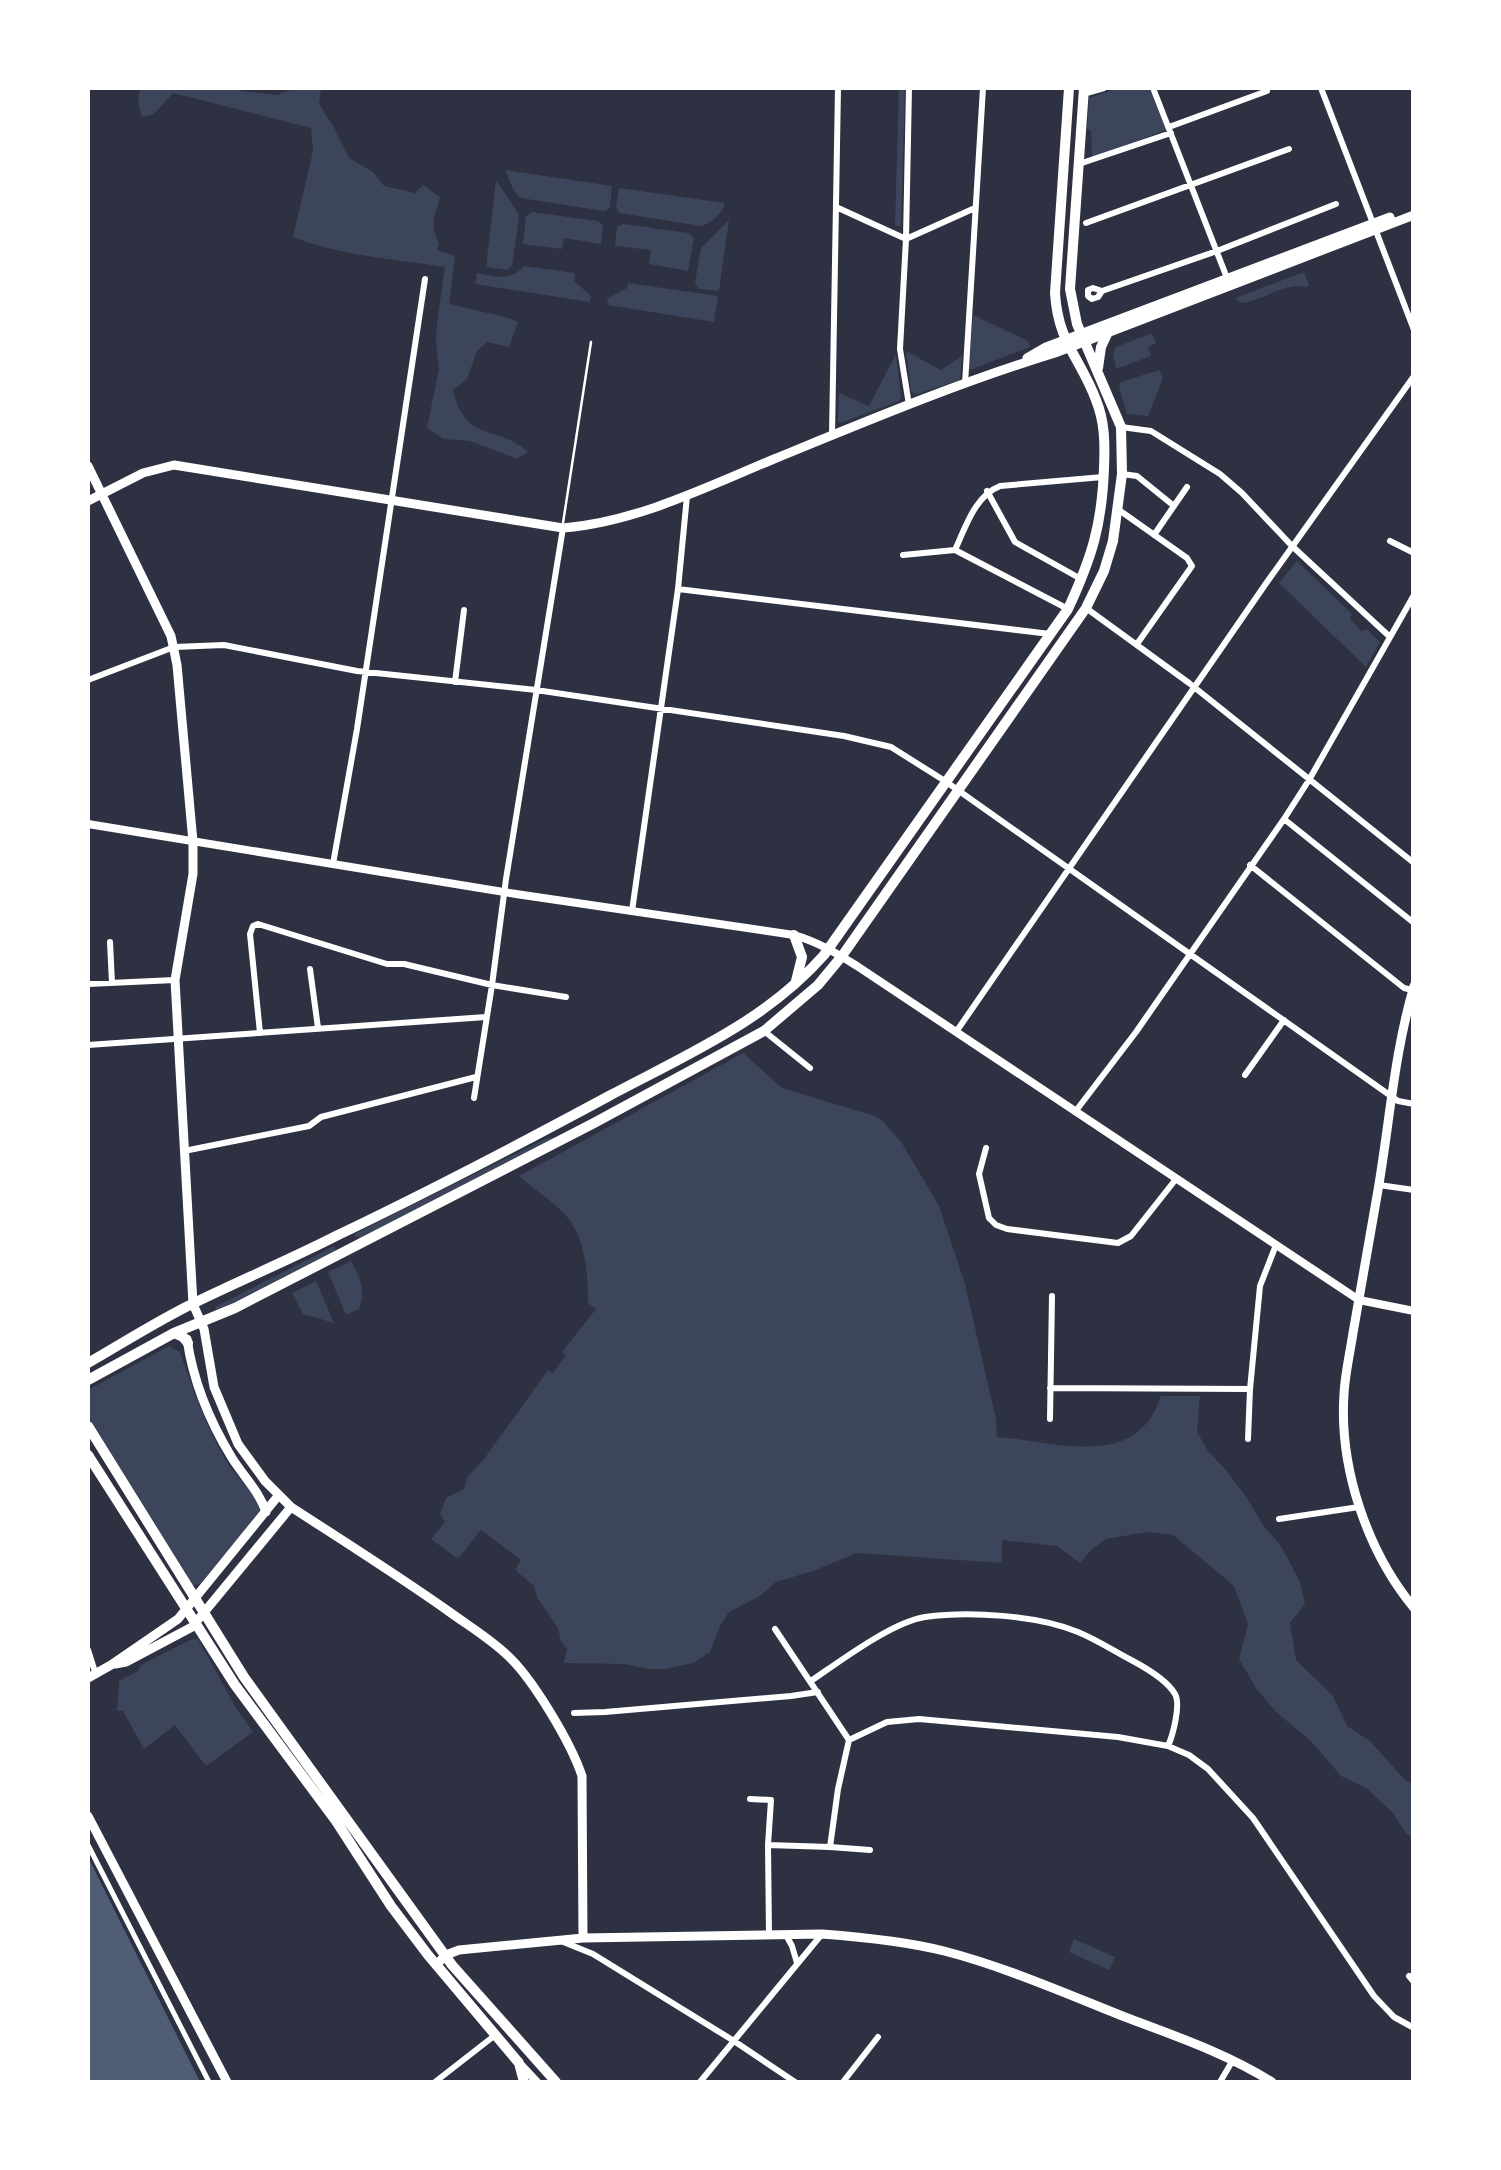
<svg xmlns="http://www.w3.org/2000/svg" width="1501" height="2170" font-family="'Asap Condensed',sans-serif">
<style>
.green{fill:#3c4559}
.water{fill:#4f5d75}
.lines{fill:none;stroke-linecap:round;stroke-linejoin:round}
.service{stroke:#fff;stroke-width:2.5}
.pedestrian{stroke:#fff;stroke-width:5}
.minor{stroke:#fff;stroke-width:6}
.tertiary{stroke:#fff;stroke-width:8}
.secondary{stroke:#fff;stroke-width:9}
.primary{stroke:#fff;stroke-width:10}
</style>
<rect width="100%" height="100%" fill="#2d3142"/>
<path class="green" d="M140 88H238L241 91 277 95 295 88H321L319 104 333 126 349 158 373 172 384 186 415 193 423 185 440 197C435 218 429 223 439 243L437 250 455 256 449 304 509 318 518 322 509 347 487 342 477 351 467 379 453 390C465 444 498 424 528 452L517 459 470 441 444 439 427 428 439 369 436 342 437 322 445 267C395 259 340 256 293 237L313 151 311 128 173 93 154 114 142 117 138 102Z
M899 88H905L901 226H895Z
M1118 88H1149L1166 130 1092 158 1091 131 1087 129 1089 98Z
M505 170 612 186 610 208 604 211 520 198 513 189Z
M496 180 518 213 519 219 512 265 507 270 486 267Z
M619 188 725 203C723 213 711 224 701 226L619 213 616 207Z
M532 212 598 221 603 225 601 244 564 238 562 249 523 244 526 216Z
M729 220 719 291 699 289 695 283 701 248Z
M623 224 689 233 694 238 688 271 649 264 651 250 615 246 617 227Z
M524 266 575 273 574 281 591 296 590 302 475 284 477 273C495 276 510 282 524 266Z
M1304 272 1309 285 1305 287C1283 282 1262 302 1240 303L1235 298Z
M628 283 718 296 714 322 607 305 608 298 627 288Z
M973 315 1028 341 1030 347 970 370 968 367Z
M1152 333 1156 343 1148 347 1151 356 1116 369 1113 354 1116 347Z
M906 351 941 370 962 356 960 380 917 394 911 392Z
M896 354 901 397 899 401 841 423 838 422 839 393 869 406Z
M1159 370 1163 378 1148 416 1127 414 1119 387 1121 382Z
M1297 561 1352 614 1350 619 1361 631 1367 629 1380 642 1366 667 1279 583Z
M743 1053 782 1088 875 1116 882 1120 902 1143 939 1206 965 1284 996 1419 997 1437C1057 1441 1136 1472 1161 1396H1200L1197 1432 1208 1451 1226 1470 1247 1498 1263 1525 1281 1546 1300 1582 1305 1604 1290 1623 1296 1660 1333 1696 1347 1726 1370 1741 1404 1779 1413 1785V1838L1405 1832 1393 1813 1366 1788 1341 1776 1310 1740 1276 1712 1256 1688 1239 1659 1248 1624 1234 1586 1173 1535 1147 1532 1106 1539 1091 1550 1080 1563 1057 1546 1002 1540V1563L857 1553 813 1571 776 1582 760 1596 729 1612 721 1624 710 1652 693 1663 666 1669H649L624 1664 564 1663 567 1649 561 1641 558 1628 537 1597 534 1586 515 1570 521 1560 481 1530 458 1559 431 1539 445 1522 440 1514 446 1498 464 1489 467 1477 484 1459 548 1370 553 1373 566 1355 562 1352 596 1309 588 1303C588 1275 586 1242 568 1218 555 1202 534 1190 519 1176Z
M554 1137 557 1139 360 1238 354 1236 356 1233 547 1138Z
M334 1246 336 1250 217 1311 215 1307Z
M351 1261C361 1281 366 1287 359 1309L346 1315 328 1272Z
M316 1281 334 1323 303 1314 292 1293Z
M169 1346 180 1352C193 1389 206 1428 227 1462 239 1483 256 1487 260 1513L200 1584 193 1585 88 1416V1390Z
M198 1639 235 1706 253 1732 206 1766 175 1725 144 1749 123 1711H117L119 1681 138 1671 141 1665 190 1640Z
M1074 1939 1115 1957 1109 1970 1069 1952Z"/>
<path class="water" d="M88 1857 200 2082H88Z"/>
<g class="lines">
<path class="service" d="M563 523 591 342"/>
<path class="pedestrian" d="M88 1845 209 2082"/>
<path class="minor" d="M909 88 906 239 900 349 909 405
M1153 88 1227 278
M1321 88 1414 330
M1083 94 1104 88
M1169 127 1267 91
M1079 164 1171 133
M836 207 906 239 975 208
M1086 223 1289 149
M1102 291 1093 288 1088 290V296L1092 299 1098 297 1102 291 1217 251 1336 204
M965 384 983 88
M1121 427 1151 431 1220 474 1242 493 1292 546 1390 637
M832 435 838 88
M1122 474 1137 476 1174 506
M987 491 1015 542 1081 579
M1119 510 1187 558 1192 566 1137 644
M1154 535 1187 487
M1390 541 1414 553
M903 555 955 550
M678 589 1050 634
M1086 608 1189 683 1414 863
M1068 609 955 550C966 526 975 496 1000 486L1103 477
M88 680 174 647 224 645 357 671 536 690 844 736 891 747 945 781 1398 1101 1414 1104
M455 682 464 610
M1284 819 1414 923
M333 864 357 729 425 279
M1250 865 1404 988 1412 990
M632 911 678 589 687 496
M110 942 112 983
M310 969 318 1028
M88 984 175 980
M764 1031 810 1068
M956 1032 1267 582 1414 376
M260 1033 250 934 253 926 258 924 387 964H404L492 985 566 997
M88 1045 486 1017
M1245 1075 1284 1020
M474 1098 492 985 506 879 563 528
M1075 1112 1136 1032 1284 819 1309 780 1414 595
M986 1148 979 1174 989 1218 996 1225 1007 1229 1118 1243 1131 1236 1176 1179
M184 1151 309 1126 321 1117 476 1077
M1379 1185 1414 1190
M1050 1388 1250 1389 1248 1439
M1250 1389 1260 1286 1276 1245
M1050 1419 1052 1296
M1279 1519 1359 1507
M775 1629 849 1740
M88 1650 96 1675
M811 1681C839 1662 892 1622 925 1617 969 1611 1037 1615 1078 1632 1097 1640 1114 1651 1133 1661 1146 1668 1167 1680 1175 1694 1181 1704 1173 1735 1168 1746
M574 1713 605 1712 791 1696 818 1692
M750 1799 771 1800 768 1845
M830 1847 870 1850
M769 1935 768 1845 830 1847 838 1789 849 1740 887 1722 919 1719 1118 1737 1168 1746 1189 1755 1208 1769 1253 1818 1374 1996 1394 2017 1414 2028
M786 1935 792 1946 797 1963
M561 1941 593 1954 734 2041 795 2082
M1409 1976 1414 1982
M435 2082 494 2036
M700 2082 822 1934
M843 2082 878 2037
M1220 2082 1233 2060"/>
<path class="tertiary" d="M88 824 516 894 794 935C818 942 836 953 857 966L1359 1300 1414 1311
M522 2066 537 2082"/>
<path class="secondary" d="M1027 358 1046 347 1390 217
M88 466 171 636 177 665 193 842V874L175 980 193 1304 204 1329 214 1387 238 1444 265 1481 291 1507C345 1542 399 1576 451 1613 469 1626 489 1638 506 1654 532 1677 571 1743 582 1776L583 1938
M88 501 143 473 174 465 563 528C636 522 707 487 774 459 867 421 960 382 1055 353L1414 215
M1414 986C1394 1054 1390 1120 1378 1190 1370 1238 1361 1285 1353 1333 1350 1353 1345 1374 1344 1394 1339 1468 1367 1551 1414 1608
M187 1339C193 1381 210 1422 232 1458 244 1477 259 1491 266 1512
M115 1664 126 1662 192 1627 291 1507
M88 1678 111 1665 178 1619 278 1496
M88 1816 227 2082
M437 1964 446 1955 459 1950 583 1938 822 1934C862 1937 904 1941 944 1951 1003 1966 1067 1994 1125 2017 1175 2036 1226 2053 1272 2082"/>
<path class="primary" d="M1098 368 1101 347 1108 332
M794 935 802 957 796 981
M174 1333 183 1337 188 1343
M88 1363C123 1343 157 1321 194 1303 241 1280 291 1259 338 1235 430 1191 520 1144 609 1096 686 1055 766 1021 824 955L1068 609C1092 557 1102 525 1104 468 1105 444 1105 422 1096 400 1080 357 1058 343 1055 293L1069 88
M88 1380 174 1333 235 1308 594 1123 764 1031 818 985 842 956 1086 608 1104 571 1113 541 1122 474 1121 427 1077 324 1070 289 1084 88
M88 1426 244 1677 275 1720 452 1965 556 2082
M88 1455 235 1685 336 1821 391 1906 428 1955 519 2063 524 2082"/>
</g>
<rect width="1501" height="2170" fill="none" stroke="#ffffff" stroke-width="180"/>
</svg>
